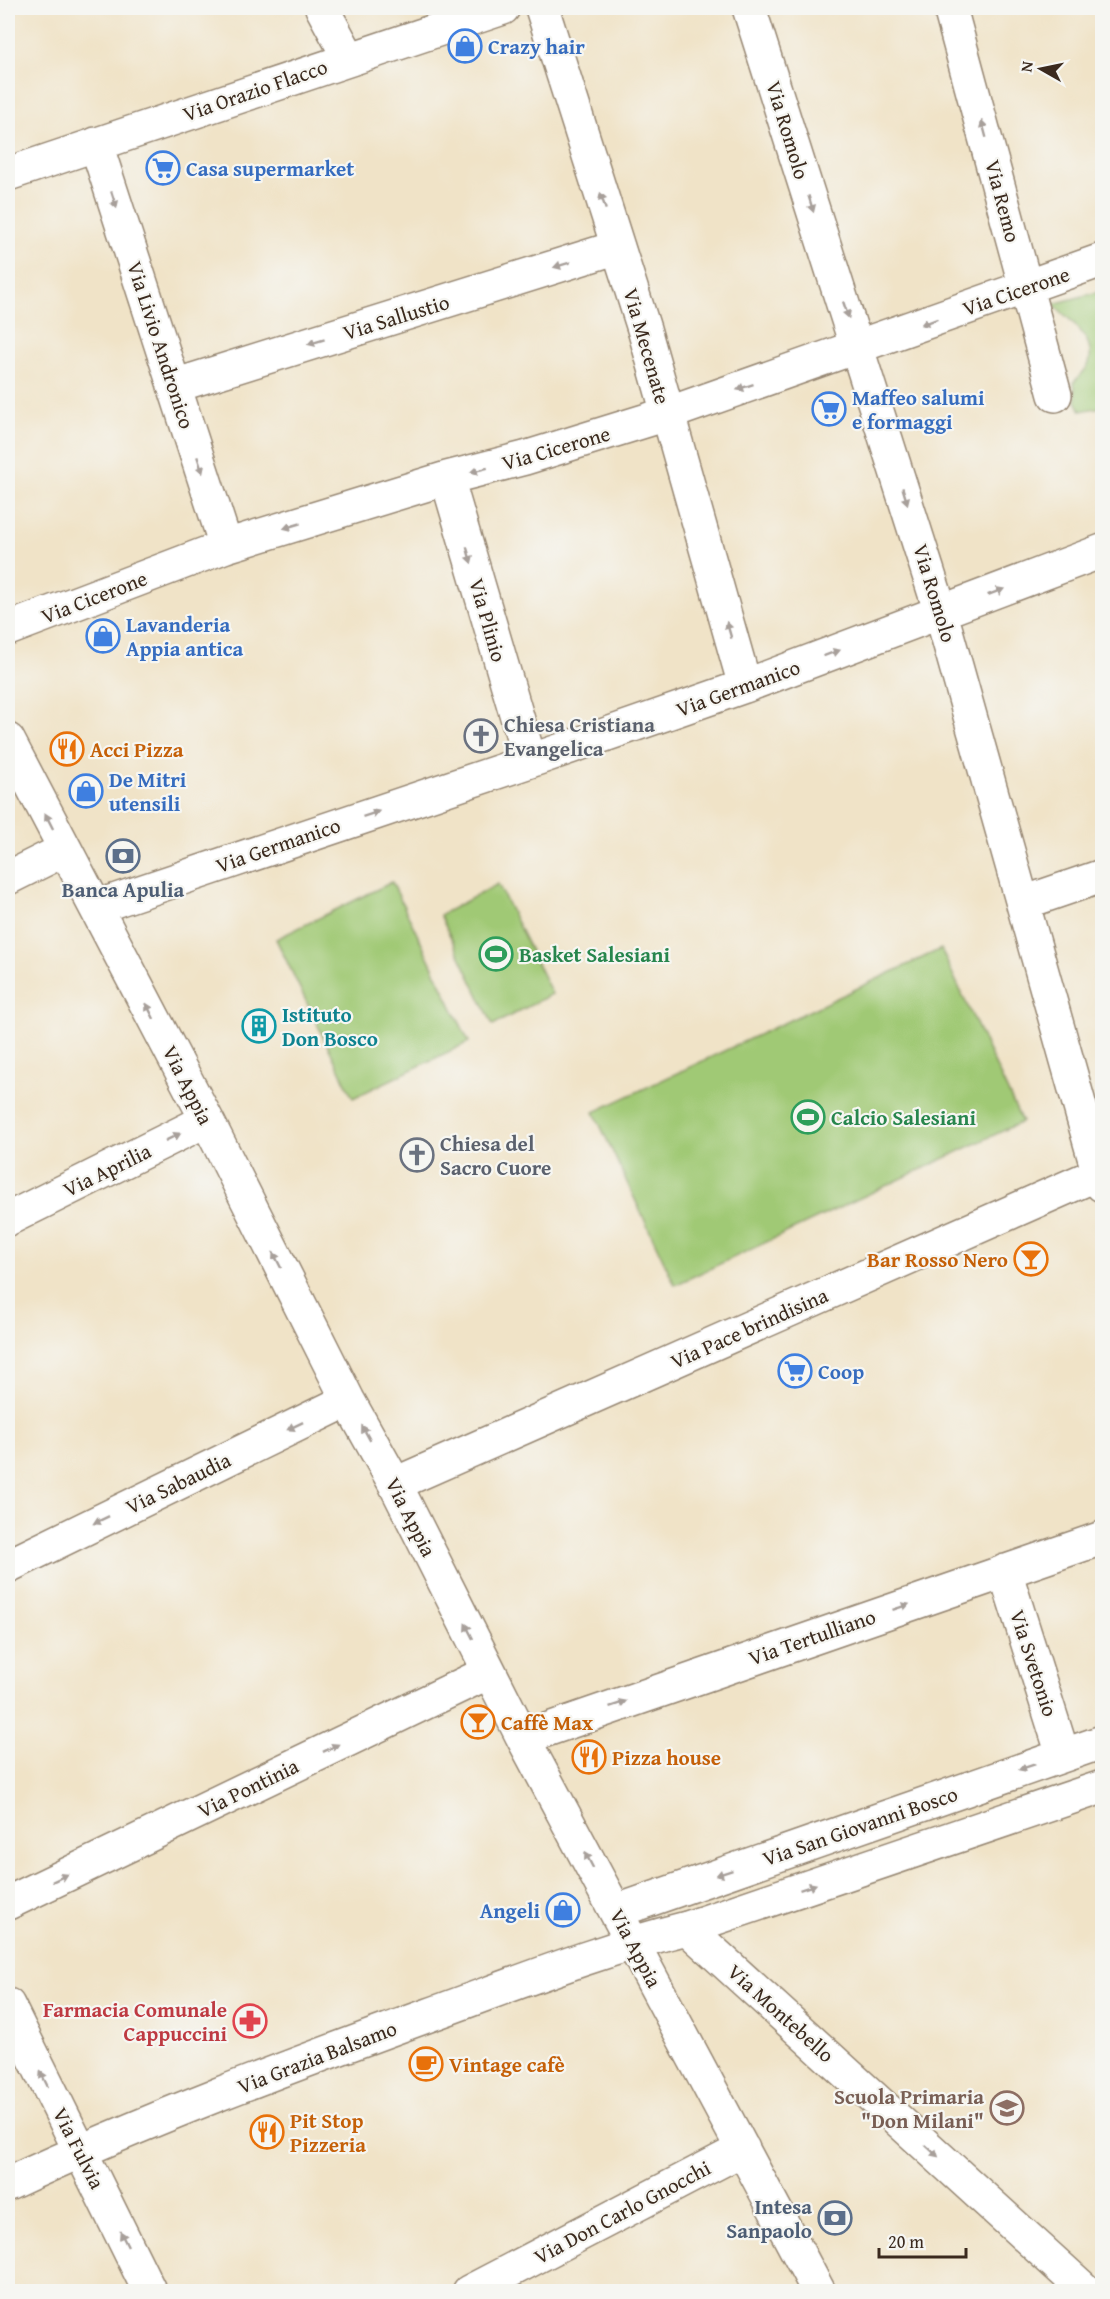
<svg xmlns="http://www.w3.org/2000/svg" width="1110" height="2299" font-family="'Gentium Book Plus',serif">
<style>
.green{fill:#a0c975;stroke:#6e7a4a;stroke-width:1.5}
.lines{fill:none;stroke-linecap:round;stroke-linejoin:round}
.minor-casing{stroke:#968672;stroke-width:36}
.minor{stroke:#fff;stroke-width:33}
.oneway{fill:#a79f9a}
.labels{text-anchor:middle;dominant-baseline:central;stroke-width:4.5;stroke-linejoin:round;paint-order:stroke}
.shop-label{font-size:21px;font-weight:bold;fill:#366cbe;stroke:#f6f6f2;text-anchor:start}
.street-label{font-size:21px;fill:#3b2a1e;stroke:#f6f6f2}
.worship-label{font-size:21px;font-weight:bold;fill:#5b616d;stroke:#f6f6f2;text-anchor:start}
.food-label{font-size:21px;font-weight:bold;fill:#c56008;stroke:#f6f6f2;text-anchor:start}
.service-label{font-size:21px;font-weight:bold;fill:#4e5e75;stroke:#f6f6f2}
.leisure-label{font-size:21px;font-weight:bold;fill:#27864d;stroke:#f6f6f2;text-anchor:start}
.culture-label{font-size:21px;font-weight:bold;fill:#0d838f;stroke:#f6f6f2;text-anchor:start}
.health-label{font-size:21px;font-weight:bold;fill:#be3a42;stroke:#f6f6f2;text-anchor:end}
.education-label{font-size:21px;font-weight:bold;fill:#785e54;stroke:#f6f6f2;text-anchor:end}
</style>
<rect width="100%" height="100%" fill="#f6f6f2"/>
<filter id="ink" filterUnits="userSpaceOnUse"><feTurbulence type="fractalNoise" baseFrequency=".0167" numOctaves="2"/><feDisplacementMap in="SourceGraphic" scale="12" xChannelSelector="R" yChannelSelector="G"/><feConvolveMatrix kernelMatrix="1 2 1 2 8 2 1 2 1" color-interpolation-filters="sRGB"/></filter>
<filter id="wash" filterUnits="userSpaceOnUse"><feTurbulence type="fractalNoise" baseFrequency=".008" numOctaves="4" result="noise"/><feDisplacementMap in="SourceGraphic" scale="24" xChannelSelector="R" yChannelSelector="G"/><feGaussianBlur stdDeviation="1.35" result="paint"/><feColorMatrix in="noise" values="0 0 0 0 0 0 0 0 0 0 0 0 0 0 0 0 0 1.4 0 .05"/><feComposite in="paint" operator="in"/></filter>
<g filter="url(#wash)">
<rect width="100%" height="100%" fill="#f0e3c7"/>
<path class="green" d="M1102 291V407L1081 411 1076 401 1074 382C1079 376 1087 370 1089 363 1097 338 1068 319 1053 304Z
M392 882 469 1042 353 1098 276 939Z
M498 884 552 994 493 1025 440 915Z
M941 949 1022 1122 675 1285 594 1112Z"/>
</g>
<g filter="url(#ink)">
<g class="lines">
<g class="minor-casing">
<path id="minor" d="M322 8 349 58
M542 8 644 329 745 686
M749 8 941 613 1102 1185
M950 8 1055 395
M96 144 226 546
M8 174 503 8
M174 386 618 247
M447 478 530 761
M8 629 226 546 447 478 525 458 667 414 1102 260
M8 740 207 1120 348 1400 395 1484 523 1738 819 2292
M8 878 64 850
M1023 903 1102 876
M96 907 530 761 745 686 1102 551
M8 1219 207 1120
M395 1484 1102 1172
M8 1566 348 1400
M1005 1571 1063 1755
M523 1738 1102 1538
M8 1903 489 1672
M617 1911 1102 1742
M687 1928 1087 2292
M8 2005 150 2292
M8 2184C145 2120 287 2067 429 2015 515 1984 599 1950 687 1928L1102 1787
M469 2292 743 2149"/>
</g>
<use href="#minor" class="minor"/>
</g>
<defs><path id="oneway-solid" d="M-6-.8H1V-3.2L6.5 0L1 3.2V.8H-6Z" transform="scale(1.5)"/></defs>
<g class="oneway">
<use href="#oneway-solid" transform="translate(984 129) rotate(-105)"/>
<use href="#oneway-solid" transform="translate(114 200) rotate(72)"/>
<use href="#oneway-solid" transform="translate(603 201) rotate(-108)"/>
<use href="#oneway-solid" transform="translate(811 204) rotate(73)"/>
<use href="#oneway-solid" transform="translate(562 265) rotate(163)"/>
<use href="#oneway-solid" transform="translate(846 310) rotate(71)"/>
<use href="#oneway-solid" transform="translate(929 322) rotate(160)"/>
<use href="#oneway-solid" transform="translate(316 342) rotate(163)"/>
<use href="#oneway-solid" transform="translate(745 387) rotate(161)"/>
<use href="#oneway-solid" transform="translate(200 465) rotate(72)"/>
<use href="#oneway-solid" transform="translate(479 470) rotate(166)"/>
<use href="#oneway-solid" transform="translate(905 496) rotate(73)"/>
<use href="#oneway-solid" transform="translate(292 526) rotate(163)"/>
<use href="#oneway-solid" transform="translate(469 555) rotate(74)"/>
<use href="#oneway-solid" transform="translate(996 592) rotate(-21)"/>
<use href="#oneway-solid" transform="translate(729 630) rotate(-106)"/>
<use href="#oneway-solid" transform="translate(832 653) rotate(-20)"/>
<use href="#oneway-solid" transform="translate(371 814) rotate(-19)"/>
<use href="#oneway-solid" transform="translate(49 821) rotate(-117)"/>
<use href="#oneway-solid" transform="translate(150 1011) rotate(-117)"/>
<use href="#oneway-solid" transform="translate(173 1137) rotate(-26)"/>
<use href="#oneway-solid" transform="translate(277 1260) rotate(-117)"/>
<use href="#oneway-solid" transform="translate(295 1426) rotate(154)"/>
<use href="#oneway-solid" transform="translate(366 1433) rotate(-119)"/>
<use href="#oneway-solid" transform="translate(101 1520) rotate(154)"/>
<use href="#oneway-solid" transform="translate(901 1607) rotate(-19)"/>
<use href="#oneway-solid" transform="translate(469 1631) rotate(-117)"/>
<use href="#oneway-solid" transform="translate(618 1704) rotate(-19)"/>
<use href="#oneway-solid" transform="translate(331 1748) rotate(-26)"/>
<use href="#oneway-solid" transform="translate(1027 1767) rotate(161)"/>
<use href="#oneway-solid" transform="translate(589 1860) rotate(-118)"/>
<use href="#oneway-solid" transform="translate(724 1873) rotate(161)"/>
<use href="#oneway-solid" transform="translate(60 1878) rotate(-26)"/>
<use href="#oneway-solid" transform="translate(808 1887) rotate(-19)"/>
<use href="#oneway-solid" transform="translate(44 2079) rotate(-116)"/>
<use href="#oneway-solid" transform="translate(932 2151) rotate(42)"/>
<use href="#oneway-solid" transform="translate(124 2239) rotate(-116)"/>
</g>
</g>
<defs>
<g id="shop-ring" transform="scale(1.725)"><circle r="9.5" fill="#f6f6f2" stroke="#3f7fe0" stroke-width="1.5"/><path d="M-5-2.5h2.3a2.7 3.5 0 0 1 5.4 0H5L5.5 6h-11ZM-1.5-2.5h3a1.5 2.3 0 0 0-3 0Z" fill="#3f7fe0"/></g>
<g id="supermarket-ring" transform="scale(1.725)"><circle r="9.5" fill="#f6f6f2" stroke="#3f7fe0" stroke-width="1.5"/><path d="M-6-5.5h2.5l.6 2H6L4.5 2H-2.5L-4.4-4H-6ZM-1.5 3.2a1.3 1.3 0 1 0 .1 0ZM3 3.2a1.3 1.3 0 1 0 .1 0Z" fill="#3f7fe0"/></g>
<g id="church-ring" transform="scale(1.725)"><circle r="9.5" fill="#f6f6f2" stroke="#6b7280" stroke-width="1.5"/><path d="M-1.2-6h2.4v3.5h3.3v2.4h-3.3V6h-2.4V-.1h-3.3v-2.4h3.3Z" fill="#6b7280"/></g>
<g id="restaurant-ring" transform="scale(1.725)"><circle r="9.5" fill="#f6f6f2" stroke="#e8710a" stroke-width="1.5"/><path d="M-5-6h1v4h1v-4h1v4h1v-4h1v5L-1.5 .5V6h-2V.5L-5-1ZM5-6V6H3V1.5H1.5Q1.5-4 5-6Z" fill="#e8710a"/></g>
<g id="bank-ring" transform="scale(1.725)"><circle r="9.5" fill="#f6f6f2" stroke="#5c6f8a" stroke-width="1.5"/><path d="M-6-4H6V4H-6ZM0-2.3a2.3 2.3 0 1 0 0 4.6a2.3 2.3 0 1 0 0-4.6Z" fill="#5c6f8a"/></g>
<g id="stadium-ring" transform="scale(1.725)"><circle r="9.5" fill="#f6f6f2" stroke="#2e9e5b" stroke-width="1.5"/><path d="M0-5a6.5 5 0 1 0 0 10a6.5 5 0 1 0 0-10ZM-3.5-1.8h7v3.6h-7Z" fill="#2e9e5b"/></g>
<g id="building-ring" transform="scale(1.725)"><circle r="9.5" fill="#f6f6f2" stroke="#0f9aa8" stroke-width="1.5"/><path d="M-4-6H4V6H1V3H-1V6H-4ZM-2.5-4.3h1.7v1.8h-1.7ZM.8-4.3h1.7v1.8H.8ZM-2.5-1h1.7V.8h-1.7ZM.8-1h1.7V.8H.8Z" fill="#0f9aa8"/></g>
<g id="bar-ring" transform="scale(1.725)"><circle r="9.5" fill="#f6f6f2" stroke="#e8710a" stroke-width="1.5"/><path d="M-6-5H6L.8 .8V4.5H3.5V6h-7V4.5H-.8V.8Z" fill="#e8710a"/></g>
<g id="pharmacy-ring" transform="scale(1.725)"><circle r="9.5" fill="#f6f6f2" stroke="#e0444e" stroke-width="1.5"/><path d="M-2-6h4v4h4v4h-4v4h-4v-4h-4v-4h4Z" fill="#e0444e"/></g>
<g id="cafe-ring" transform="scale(1.725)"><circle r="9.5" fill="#f6f6f2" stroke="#e8710a" stroke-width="1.5"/><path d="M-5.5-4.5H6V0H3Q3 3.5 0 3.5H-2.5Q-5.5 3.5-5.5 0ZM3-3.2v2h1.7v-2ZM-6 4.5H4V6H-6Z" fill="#e8710a"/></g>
<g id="school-ring" transform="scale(1.725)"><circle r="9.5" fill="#f6f6f2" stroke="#8d6e63" stroke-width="1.5"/><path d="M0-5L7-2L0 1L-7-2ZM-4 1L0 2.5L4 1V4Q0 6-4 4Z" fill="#8d6e63"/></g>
</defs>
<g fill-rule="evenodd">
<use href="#shop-ring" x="465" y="46"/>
<use href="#supermarket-ring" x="163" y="168"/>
<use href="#supermarket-ring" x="829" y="409"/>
<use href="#shop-ring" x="103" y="636"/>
<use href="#church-ring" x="481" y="736"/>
<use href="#restaurant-ring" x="67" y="749"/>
<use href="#shop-ring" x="86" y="791"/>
<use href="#bank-ring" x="123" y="856"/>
<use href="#stadium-ring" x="496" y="954"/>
<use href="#building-ring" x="259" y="1026"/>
<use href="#stadium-ring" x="808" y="1117"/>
<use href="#church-ring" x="417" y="1155"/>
<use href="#bar-ring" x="1031" y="1259"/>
<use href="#supermarket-ring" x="795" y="1371"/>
<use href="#bar-ring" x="478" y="1722"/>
<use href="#restaurant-ring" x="589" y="1757"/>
<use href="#shop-ring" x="563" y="1910"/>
<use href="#pharmacy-ring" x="250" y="2021"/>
<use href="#cafe-ring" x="426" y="2064"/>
<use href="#school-ring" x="1007" y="2108"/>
<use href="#restaurant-ring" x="267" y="2132"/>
<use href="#bank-ring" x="835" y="2218"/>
</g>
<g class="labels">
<g class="shop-label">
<text x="488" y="46">Crazy hair</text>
<text x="186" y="168">Casa supermarket</text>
<text x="852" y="397">Maffeo salumi<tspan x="852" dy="24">e formaggi</tspan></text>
<text x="126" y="624">Lavanderia<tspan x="126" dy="24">Appia antica</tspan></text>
<text x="109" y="779">De Mitri<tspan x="109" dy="24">utensili</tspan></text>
<text x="818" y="1371">Coop</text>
<text x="540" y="1910" text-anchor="end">Angeli</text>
</g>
<g class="street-label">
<text transform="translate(255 90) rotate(-19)">Via Orazio Flacco</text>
<text transform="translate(788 130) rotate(73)">Via Romolo</text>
<text transform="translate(1003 201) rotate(75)">Via Remo</text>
<text transform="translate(1016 291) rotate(-19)">Via Cicerone</text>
<text transform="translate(396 317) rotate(-17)">Via Sallustio</text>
<text transform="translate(161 345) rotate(72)">Via Livio Andronico</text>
<text transform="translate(647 346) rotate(74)">Via Mecenate</text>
<text transform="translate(556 448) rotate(-16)">Via Cicerone</text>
<text transform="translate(935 593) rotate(73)">Via Romolo</text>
<text transform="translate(94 597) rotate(-21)">Via Cicerone</text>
<text transform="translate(488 620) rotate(74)">Via Plinio</text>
<text transform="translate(738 688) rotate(-20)">Via Germanico</text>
<text transform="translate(278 845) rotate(-19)">Via Germanico</text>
<text transform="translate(188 1085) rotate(63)">Via Appia</text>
<text transform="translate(107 1170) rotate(-26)">Via Aprilia</text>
<text transform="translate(749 1328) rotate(-24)">Via Pace brindisina</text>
<text transform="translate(178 1483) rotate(-26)">Via Sabaudia</text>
<text transform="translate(411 1517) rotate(63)">Via Appia</text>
<text transform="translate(812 1637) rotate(-19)">Via Tertulliano</text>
<text transform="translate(1034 1663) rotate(72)">Via Svetonio</text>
<text transform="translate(248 1788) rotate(-26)">Via Pontinia</text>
<text transform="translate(860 1826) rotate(-19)">Via San Giovanni Bosco</text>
<text transform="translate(636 1948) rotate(62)">Via Appia</text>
<text transform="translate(781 2013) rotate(42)">Via Montebello</text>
<text transform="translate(317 2057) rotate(-21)">Via Grazia Balsamo</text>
<text transform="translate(79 2148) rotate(63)">Via Fulvia</text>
<text transform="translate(622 2212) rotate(-28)">Via Don Carlo Gnocchi</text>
</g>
<g class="worship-label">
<text x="504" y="724">Chiesa Cristiana<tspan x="504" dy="24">Evangelica</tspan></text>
<text x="440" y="1143">Chiesa del<tspan x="440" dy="24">Sacro Cuore</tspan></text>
</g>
<g class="food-label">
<text x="90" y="749">Acci Pizza</text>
<text x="1008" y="1259" text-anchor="end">Bar Rosso Nero</text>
<text x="501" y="1722">Caffè Max</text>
<text x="612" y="1757">Pizza house</text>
<text x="449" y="2064">Vintage cafè</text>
<text x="290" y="2120">Pit Stop<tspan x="290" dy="24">Pizzeria</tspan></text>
</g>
<g class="service-label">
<text x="123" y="889">Banca Apulia</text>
<text x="812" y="2206" text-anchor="end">Intesa<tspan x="812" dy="24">Sanpaolo</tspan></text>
</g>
<g class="leisure-label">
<text x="519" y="954">Basket Salesiani</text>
<text x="831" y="1117">Calcio Salesiani</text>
</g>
<g class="culture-label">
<text x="282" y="1014">Istituto<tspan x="282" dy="24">Don Bosco</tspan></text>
</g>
<g class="health-label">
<text x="227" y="2009">Farmacia Comunale<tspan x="227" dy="24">Cappuccini</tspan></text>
</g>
<g class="education-label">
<text x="984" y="2096">Scuola Primaria<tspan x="984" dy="24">"Don Milani"</tspan></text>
</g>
</g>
<rect width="1110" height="2299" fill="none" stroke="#f6f6f2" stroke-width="30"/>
<g transform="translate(1041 69) rotate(279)" stroke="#f6f6f2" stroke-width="4.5" paint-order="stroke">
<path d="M0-4.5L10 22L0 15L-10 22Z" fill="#3b2a1e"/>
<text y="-9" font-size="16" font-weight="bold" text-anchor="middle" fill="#3b2a1e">N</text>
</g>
<path d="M879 2248v9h87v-9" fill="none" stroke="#3b2a1e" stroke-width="3"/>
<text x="888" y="2248" font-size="18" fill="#3b2a1e" stroke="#f6f6f2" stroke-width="4.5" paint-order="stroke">20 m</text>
</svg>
